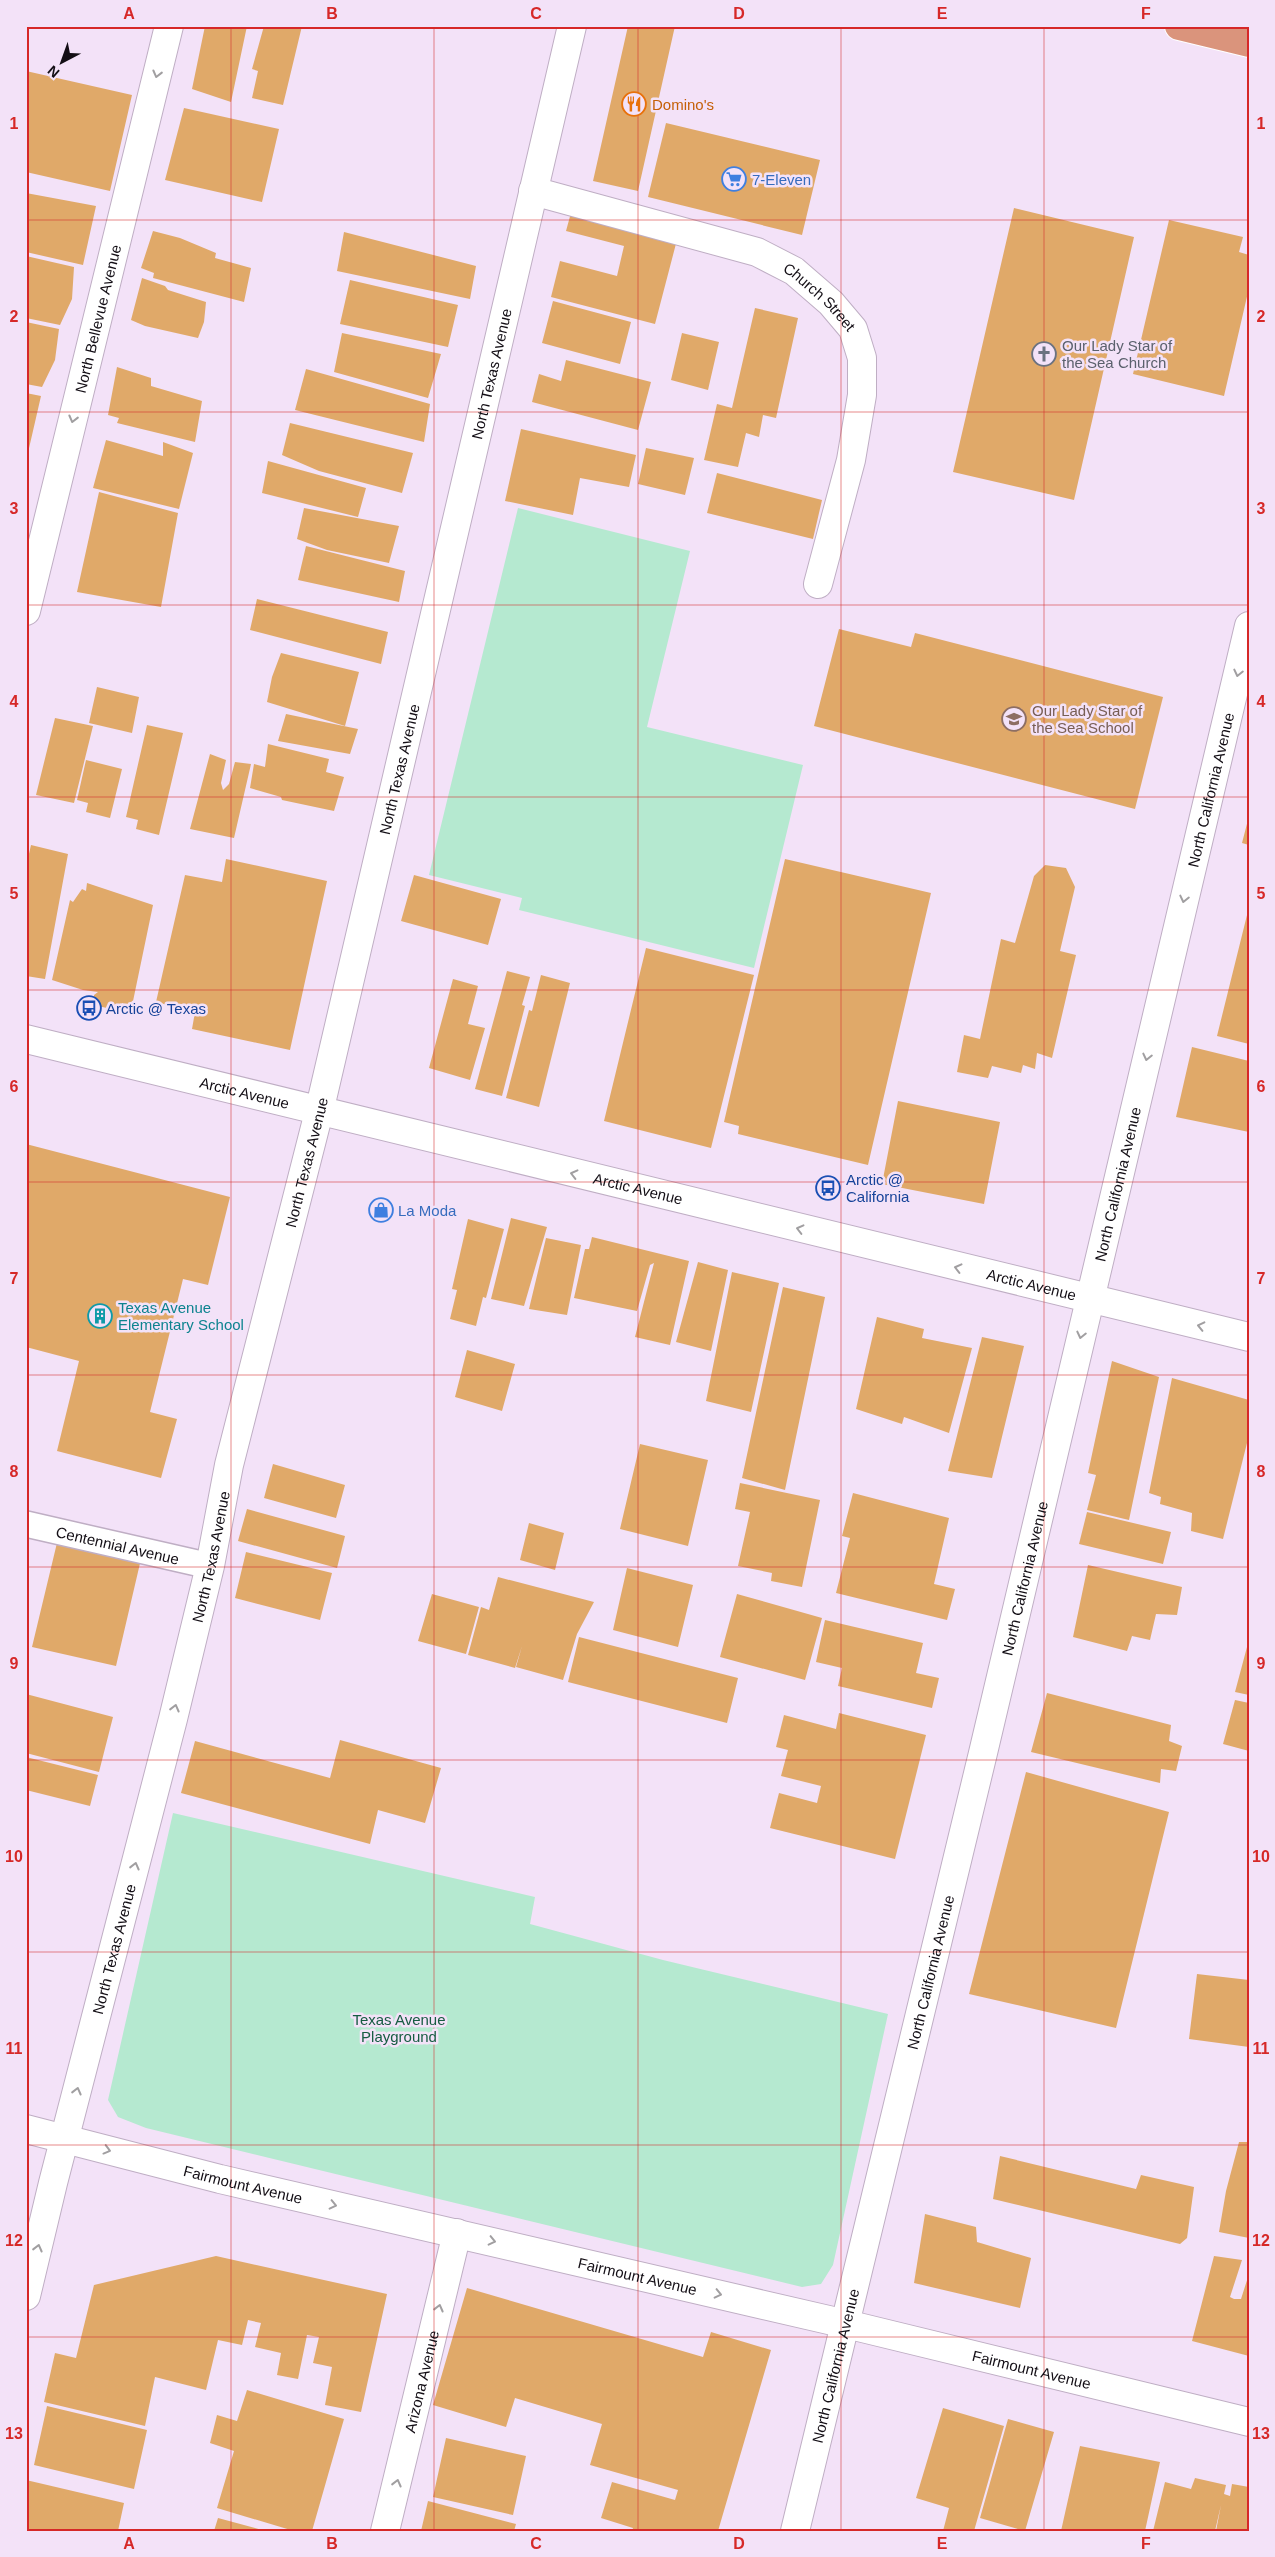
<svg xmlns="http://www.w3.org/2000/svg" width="1275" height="2557" font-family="Helvetica,sans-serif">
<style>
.green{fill:#b5e9d0}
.building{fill:#e0a969}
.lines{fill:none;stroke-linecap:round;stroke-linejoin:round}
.service-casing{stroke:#bfaec4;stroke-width:28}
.minor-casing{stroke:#bfaec4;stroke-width:30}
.tertiary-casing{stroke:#bfaec4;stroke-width:30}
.trunk-casing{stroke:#fff;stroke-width:30}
.service{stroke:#fff;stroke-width:25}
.minor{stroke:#fff;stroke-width:28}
.tertiary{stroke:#fff;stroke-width:28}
.trunk{stroke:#da947c;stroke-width:28}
.oneway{stroke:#a19fa1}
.grid{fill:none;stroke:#d62828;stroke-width:1;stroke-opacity:0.55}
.labels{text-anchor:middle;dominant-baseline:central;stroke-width:5;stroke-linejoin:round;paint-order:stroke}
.food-label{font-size:15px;fill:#c56008;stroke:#f3e2f8;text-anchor:start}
.shop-label{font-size:15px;fill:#366cbe;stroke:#f3e2f8;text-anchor:start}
.street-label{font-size:15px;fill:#130e15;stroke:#f3e2f8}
.worship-label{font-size:15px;fill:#5b616d;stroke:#f3e2f8;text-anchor:start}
.education-label{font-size:15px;fill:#785e54;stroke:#f3e2f8;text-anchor:start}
.transit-label{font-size:15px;fill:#164399;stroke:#f3e2f8;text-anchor:start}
.culture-label{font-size:15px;fill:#0d838f;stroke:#f3e2f8;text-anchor:start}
.park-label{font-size:15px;fill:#165c42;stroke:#f3e2f8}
.neatline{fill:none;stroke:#d62828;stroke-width:2}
.grid-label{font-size:16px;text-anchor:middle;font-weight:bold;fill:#d62828}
</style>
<rect width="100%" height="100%" fill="#f3e2f8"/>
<path class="green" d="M518 508 690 551 647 727 803 765 754 968 519 910 522 898 429 875Z
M173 1813 535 1897 530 1924 663 1960 888 2014 833 2265 821 2284 802 2287 146 2128 118 2117 108 2100Z"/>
<path class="building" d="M205 26H247L231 102 192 89Z
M264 26H302L283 105 252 98 258 71 252 69Z
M628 26H675L638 191 593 181Z
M26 71 132 95 110 191 26 172Z
M184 108 279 129 262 202 165 180Z
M666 123 820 160 802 235 648 197Z
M26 193 96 206 83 265 26 252Z
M1014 208 1134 237 1074 500 953 472Z
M572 209 678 236 655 324 551 297 560 261 617 276 624 246 566 231Z
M1169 220 1243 237 1239 252 1249 255V288L1224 396 1133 374Z
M153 231 180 238 216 253 215 258 251 268 244 302 153 278 154 273 141 268Z
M344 232 476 266 470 299 337 271Z
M26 256 74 267 72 299 60 325 26 318Z
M142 278 165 286 168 290 206 302 204 322 198 338 145 326 131 320Z
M350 280 458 305 448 347 340 324Z
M553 301 631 322 620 364 542 343Z
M755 308 798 318 776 418 763 415 759 437 746 433 738 467 704 460 717 404 732 408Z
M26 322 59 329 55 360 42 387 26 384Z
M342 333 441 354 428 398 334 372Z
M682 333 719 342 708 390 671 380Z
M566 360 651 382 638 430 532 402 539 374 561 381Z
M117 367 151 378V386L202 401 195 442 117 423 119 418 108 415Z
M306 369 430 404 424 442 295 410Z
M26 393 41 396 27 457H26Z
M290 423 413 453 402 493 319 471 282 455Z
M521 429 636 455 629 487 580 478 573 515 505 501Z
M106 440 163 456V442L193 453 179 509 93 488Z
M646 448 694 458 685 495 638 484Z
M268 461 366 488 358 517 262 493Z
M717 473 822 500 813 539 707 513Z
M99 492 178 513 161 607 77 592Z
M304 508 399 526 389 563 327 550 297 539Z
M306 546 405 571 399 602 298 580Z
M257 599 388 632 381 664 250 630Z
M839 629 911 647 915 633 1163 697 1135 809 814 726Z
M281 653 359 672 345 726 267 702 272 677Z
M97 687 139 697 132 733 89 723Z
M286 714 358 729 350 754 278 741Z
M55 718 93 726 74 803 36 795Z
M147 725 183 733 159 835 136 829 138 820 126 817Z
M268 744 329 759 326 772 344 777 334 811 282 800 281 797 250 788 254 764 265 767Z
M210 754 226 760 221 783 223 790 229 784 235 762 251 764 234 838 190 829Z
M86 760 122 769 110 818 86 812 88 803 77 800Z
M1249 816V845L1242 843Z
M31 845 68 854 45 979 26 976V867Z
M226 859 327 881 290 1050 192 1029 195 1012 156 1002 185 875 222 882Z
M785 859 931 893 868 1165 738 1134 739 1126 724 1122Z
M1045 865 1066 868 1075 887 1060 951 1076 955 1052 1058 1037 1053 1035 1069 1023 1065 1021 1073 992 1066 988 1078 957 1072 964 1035 980 1039 1001 939 1015 943 1034 876Z
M414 875 501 899 488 945 401 921Z
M87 883 153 905 132 1006 122 1003 121 1011 93 1005 94 995 98 992 83 990 52 980 70 900 73 902 82 889 86 891Z
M1248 911H1249V1044L1217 1036Z
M646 948 754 975 711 1148 604 1121Z
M507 971 530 977 522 1005 525 1006 502 1096 475 1089Z
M541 975 570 983 539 1107 506 1098 529 1010 532 1011Z
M453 979 478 986 468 1024 485 1028 470 1080 429 1068Z
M1192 1047 1249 1061V1132L1176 1117Z
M898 1101 1000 1122 984 1204 882 1184Z
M26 1144 230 1197 208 1285 183 1279 150 1412 177 1419 161 1478 57 1451 79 1361 26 1347Z
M511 1218 547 1227 524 1306 491 1299Z
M468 1219 504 1229 486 1298 483 1297 476 1326 450 1319 457 1290 452 1289Z
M592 1237 689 1261 670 1345 635 1337 654 1263 650 1265 637 1311 574 1298 585 1249H589Z
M546 1238 581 1245 567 1315 529 1309Z
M698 1262 728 1270 711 1351 676 1342Z
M732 1272 779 1283 751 1412 706 1401Z
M783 1287 825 1297 785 1490 742 1478Z
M877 1317 924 1329 922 1338 972 1348 949 1433 904 1417 902 1424 856 1409Z
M982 1337 1024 1346 992 1478 948 1471Z
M467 1350 515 1364 502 1411 455 1397Z
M1112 1361 1159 1377 1129 1520 1087 1510 1096 1475 1088 1473Z
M1172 1378 1249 1400V1435L1223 1539 1191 1531 1192 1513 1160 1504 1161 1497 1149 1493Z
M640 1444 708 1460 688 1546 620 1529Z
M273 1464 345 1485 336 1518 264 1498Z
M740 1483 820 1500 802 1587 771 1581 772 1573 738 1566 750 1512 735 1509Z
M853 1493 949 1518 934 1584 955 1589 947 1620 836 1593 850 1538 842 1536Z
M247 1509 345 1536 337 1568 238 1541Z
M1087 1512 1171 1532 1163 1564 1079 1544Z
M62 1522 145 1542 116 1666 32 1647Z
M529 1523 564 1533 555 1570 520 1560Z
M246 1552 332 1573 320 1620 235 1598Z
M1088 1565 1182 1587 1177 1615 1156 1614 1150 1640 1132 1636 1127 1651 1073 1637Z
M627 1568 693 1585 678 1647 613 1630Z
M498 1577 594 1602 577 1634 563 1680 516 1667 522 1646 515 1668 468 1655 481 1607 489 1610Z
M432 1594 479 1607 466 1654 418 1641Z
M737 1594 822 1618 805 1680 720 1657Z
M825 1620 923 1643 916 1673 939 1678 932 1708 838 1686 842 1668 816 1662Z
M579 1637 738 1678 727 1723 568 1682Z
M1247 1647 1249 1648V1695L1235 1692Z
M1047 1693 1171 1725 1169 1741 1182 1746 1176 1771 1161 1769 1160 1783 1031 1752Z
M26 1694 113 1717 99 1772 26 1753Z
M1235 1700 1249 1703V1751L1223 1744Z
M839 1713 926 1735 895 1859 770 1828 779 1793 817 1803 821 1786 781 1776 788 1750 776 1747 784 1715 836 1729Z
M340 1740 441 1768 425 1823 378 1810 370 1844 181 1793 195 1741 330 1778Z
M26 1757 98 1775 90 1806 26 1790Z
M1026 1772 1169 1812 1116 2028 969 1994Z
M1197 1974 1249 1980V2047L1189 2039Z
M1239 2142H1249V2238L1219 2232 1226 2191Z
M1000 2156 1136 2189 1141 2175 1194 2187 1187 2238 1180 2244 993 2199Z
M925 2214 976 2227 977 2242 1031 2258 1020 2308 914 2283Z
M216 2256 387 2294 361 2412 325 2405 332 2367 313 2363 319 2337 307 2335 298 2379 277 2375 281 2353 255 2347 261 2323 248 2320 242 2345 218 2340 206 2390 155 2377 145 2426 44 2402 55 2353 76 2358 94 2285Z
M1214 2256 1242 2260 1230 2297 1234 2299H1241L1249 2274V2356L1192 2341Z
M467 2288 703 2357 711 2332 771 2350 718 2531H632L633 2528 601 2518 612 2482 675 2500 678 2490 590 2465 602 2424 515 2398 506 2427 433 2405Z
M247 2390 344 2419 312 2531H294L217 2508 234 2451 210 2443 217 2415 237 2421Z
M47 2406 147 2430 134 2489 34 2465Z
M943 2408 1004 2426 974 2531H943L949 2508 916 2498Z
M1008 2419 1054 2432 1025 2531 980 2518Z
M446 2438 526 2456 513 2515 433 2497Z
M1080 2446 1160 2462 1145 2531H1061Z
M1195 2478 1226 2485 1224 2494 1230 2496 1232 2484 1249 2487V2531H1216L1221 2505 1215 2531H1153L1165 2482 1191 2489Z
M26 2480 124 2503 118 2531 26 2529Z
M428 2501 516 2524 514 2531H421Z
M218 2518 262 2530V2531H214Z"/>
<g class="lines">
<g class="service-casing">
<g id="service">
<path id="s1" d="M26 1524 210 1566"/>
</g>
</g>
<g class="minor-casing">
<g id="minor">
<path id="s2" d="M533 191 757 252 794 271 831 303 853 329 862 358V395L851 460 818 584"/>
<path id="s3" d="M26 611 169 26"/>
<path id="s4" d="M26 2296 53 2183 173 1719 210 1566 229 1465 319 1112 572 26"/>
<path id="s5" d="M385 2531 457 2233"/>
<path id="s6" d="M795 2531 983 1753 1249 626"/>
</g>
</g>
<g class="tertiary-casing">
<g id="tertiary">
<path id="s7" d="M26 1039 1249 1337"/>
<path id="s8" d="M26 2129 220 2179 846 2324 1249 2422"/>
</g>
</g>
<g class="trunk-casing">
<path id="trunk" d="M1179 26 1249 43"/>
</g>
<use href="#service" class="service"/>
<use href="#minor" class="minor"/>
<use href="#tertiary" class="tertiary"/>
<use href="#trunk" class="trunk"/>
</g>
<defs><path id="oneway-chevron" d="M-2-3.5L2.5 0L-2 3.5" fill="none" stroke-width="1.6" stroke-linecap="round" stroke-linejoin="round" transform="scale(1.25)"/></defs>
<g class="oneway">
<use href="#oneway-chevron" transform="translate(157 74) rotate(104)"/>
<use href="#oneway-chevron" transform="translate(73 419) rotate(104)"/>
<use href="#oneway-chevron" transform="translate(1238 673) rotate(103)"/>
<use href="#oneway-chevron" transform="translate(1184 899) rotate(103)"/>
<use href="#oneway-chevron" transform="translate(1147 1057) rotate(103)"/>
<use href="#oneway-chevron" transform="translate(574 1174) rotate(-166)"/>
<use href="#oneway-chevron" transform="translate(800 1229) rotate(-166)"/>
<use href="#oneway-chevron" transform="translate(958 1268) rotate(-166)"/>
<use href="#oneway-chevron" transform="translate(1201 1326) rotate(-167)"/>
<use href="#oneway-chevron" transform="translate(1081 1335) rotate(103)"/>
<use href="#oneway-chevron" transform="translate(175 1708) rotate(-76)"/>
<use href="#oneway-chevron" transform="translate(135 1866) rotate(-76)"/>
<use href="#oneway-chevron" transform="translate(77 2091) rotate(-76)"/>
<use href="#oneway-chevron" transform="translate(107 2150) rotate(15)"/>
<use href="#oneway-chevron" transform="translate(333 2205) rotate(13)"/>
<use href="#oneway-chevron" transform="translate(492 2241) rotate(13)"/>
<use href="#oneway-chevron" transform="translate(38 2248) rotate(-76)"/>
<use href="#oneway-chevron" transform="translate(718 2294) rotate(13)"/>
<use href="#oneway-chevron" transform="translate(439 2308) rotate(-76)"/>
<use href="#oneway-chevron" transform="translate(397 2483) rotate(-76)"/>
</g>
<path class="grid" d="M231 26V2531M434 26V2531M638 26V2531M841 26V2531M1044 26V2531M26 220H1249M26 412H1249M26 605H1249M26 797H1249M26 990H1249M26 1182H1249M26 1375H1249M26 1567H1249M26 1760H1249M26 1952H1249M26 2145H1249M26 2337H1249"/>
<defs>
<g id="restaurant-ring" transform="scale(1.25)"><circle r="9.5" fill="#f3e2f8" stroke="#e8710a" stroke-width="1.5"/><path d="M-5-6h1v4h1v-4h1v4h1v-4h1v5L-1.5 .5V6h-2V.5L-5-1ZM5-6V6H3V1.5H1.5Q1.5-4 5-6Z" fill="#e8710a"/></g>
<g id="supermarket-ring" transform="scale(1.25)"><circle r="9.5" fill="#f3e2f8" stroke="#3f7fe0" stroke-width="1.5"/><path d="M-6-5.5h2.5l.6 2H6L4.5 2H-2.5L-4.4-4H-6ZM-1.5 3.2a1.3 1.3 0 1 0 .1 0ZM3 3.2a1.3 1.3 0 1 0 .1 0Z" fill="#3f7fe0"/></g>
<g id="church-ring" transform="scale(1.25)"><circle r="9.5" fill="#f3e2f8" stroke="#6b7280" stroke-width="1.5"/><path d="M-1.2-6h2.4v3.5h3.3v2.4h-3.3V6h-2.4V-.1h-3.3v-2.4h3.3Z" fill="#6b7280"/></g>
<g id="school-ring" transform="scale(1.25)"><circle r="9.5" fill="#f3e2f8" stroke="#8d6e63" stroke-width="1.5"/><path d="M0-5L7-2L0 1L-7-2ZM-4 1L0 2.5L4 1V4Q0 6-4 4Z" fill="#8d6e63"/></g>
<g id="bus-ring" transform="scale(1.25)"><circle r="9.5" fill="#f3e2f8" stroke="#1a4fb4" stroke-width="1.5"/><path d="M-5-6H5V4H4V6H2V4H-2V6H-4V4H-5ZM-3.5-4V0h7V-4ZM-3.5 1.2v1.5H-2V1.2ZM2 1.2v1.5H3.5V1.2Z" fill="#1a4fb4"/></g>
<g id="shop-ring" transform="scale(1.25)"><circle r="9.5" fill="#f3e2f8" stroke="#3f7fe0" stroke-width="1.5"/><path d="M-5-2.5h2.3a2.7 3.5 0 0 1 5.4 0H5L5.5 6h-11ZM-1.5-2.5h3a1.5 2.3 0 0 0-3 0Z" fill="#3f7fe0"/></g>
<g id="building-ring" transform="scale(1.25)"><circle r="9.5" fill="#f3e2f8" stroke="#0f9aa8" stroke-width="1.5"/><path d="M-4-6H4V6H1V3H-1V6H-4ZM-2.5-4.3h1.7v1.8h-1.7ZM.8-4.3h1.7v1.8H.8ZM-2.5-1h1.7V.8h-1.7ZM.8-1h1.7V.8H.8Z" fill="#0f9aa8"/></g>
</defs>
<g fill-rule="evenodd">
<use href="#restaurant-ring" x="634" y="104"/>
<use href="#supermarket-ring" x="734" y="179"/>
<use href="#church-ring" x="1044" y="354"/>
<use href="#school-ring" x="1014" y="719"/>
<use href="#bus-ring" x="89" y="1008"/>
<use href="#bus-ring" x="828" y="1188"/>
<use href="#shop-ring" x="381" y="1210"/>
<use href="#building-ring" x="100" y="1316"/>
</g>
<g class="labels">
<g class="food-label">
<text x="652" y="104">Domino's</text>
</g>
<g class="shop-label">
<text x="752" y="179">7-Eleven</text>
<text x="398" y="1210">La Moda</text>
</g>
<g class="street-label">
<text stroke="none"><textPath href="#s2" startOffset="310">Church Street</textPath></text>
<text stroke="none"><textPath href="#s3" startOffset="301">North Bellevue Avenue</textPath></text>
<text stroke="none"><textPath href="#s4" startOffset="1978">North Texas Avenue</textPath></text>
<text stroke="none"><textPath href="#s4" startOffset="1572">North Texas Avenue</textPath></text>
<text stroke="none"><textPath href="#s6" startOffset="1790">North California Avenue</textPath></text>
<text stroke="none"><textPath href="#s7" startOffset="225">Arctic Avenue</textPath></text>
<text stroke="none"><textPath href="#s4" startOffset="1168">North Texas Avenue</textPath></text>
<text stroke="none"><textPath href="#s6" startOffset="1385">North California Avenue</textPath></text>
<text stroke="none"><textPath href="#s7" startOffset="630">Arctic Avenue</textPath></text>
<text stroke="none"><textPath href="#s7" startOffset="1035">Arctic Avenue</textPath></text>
<text stroke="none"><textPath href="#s1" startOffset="94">Centennial Avenue</textPath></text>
<text stroke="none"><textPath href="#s4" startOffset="762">North Texas Avenue</textPath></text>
<text stroke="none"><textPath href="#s6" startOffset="980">North California Avenue</textPath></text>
<text stroke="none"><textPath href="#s4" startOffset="358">North Texas Avenue</textPath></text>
<text stroke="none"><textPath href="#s6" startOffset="575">North California Avenue</textPath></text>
<text stroke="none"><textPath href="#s8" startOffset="224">Fairmount Avenue</textPath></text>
<text stroke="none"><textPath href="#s8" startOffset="629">Fairmount Avenue</textPath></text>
<text stroke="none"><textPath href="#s6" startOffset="170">North California Avenue</textPath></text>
<text stroke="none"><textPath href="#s8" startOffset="1034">Fairmount Avenue</textPath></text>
<text stroke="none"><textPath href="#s5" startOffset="154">Arizona Avenue</textPath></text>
</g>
<g class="worship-label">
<text x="1062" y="345">Our Lady Star of<tspan x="1062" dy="17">the Sea Church</tspan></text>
</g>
<g class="education-label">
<text x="1032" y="710">Our Lady Star of<tspan x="1032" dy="17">the Sea School</tspan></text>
</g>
<g class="transit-label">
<text x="106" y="1008">Arctic @ Texas</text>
<text x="846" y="1179">Arctic @<tspan x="846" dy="17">California</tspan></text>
</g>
<g class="culture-label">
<text x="118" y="1307">Texas Avenue<tspan x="118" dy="17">Elementary School</tspan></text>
</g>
<g class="park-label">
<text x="399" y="2019">Texas Avenue<tspan x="399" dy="17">Playground</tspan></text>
</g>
</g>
<rect width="1275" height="2557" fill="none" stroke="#f3e2f8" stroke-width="55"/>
<g transform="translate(62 62) rotate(221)" stroke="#f3e2f8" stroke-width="4" paint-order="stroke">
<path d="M0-4L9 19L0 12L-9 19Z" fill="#130e15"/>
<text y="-8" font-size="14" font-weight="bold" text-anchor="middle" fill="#130e15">N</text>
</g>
<rect x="28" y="28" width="1220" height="2502" class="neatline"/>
<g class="grid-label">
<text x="129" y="19">A</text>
<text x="332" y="19">B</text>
<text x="536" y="19">C</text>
<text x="739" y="19">D</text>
<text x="942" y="19">E</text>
<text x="1146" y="19">F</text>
<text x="14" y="129">1</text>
<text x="1261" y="129">1</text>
<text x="14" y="322">2</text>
<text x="1261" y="322">2</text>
<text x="14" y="514">3</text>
<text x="1261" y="514">3</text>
<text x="14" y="707">4</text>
<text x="1261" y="707">4</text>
<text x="14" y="899">5</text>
<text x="1261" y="899">5</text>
<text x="14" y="1092">6</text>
<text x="1261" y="1092">6</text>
<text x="14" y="1284">7</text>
<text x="1261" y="1284">7</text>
<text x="14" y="1477">8</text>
<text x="1261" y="1477">8</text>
<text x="14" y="1669">9</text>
<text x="1261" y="1669">9</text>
<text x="14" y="1862">10</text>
<text x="1261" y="1862">10</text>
<text x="14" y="2054">11</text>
<text x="1261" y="2054">11</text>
<text x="14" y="2246">12</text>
<text x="1261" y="2246">12</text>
<text x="14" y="2439">13</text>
<text x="1261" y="2439">13</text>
<text x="129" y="2549">A</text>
<text x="332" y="2549">B</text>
<text x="536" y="2549">C</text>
<text x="739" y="2549">D</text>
<text x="942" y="2549">E</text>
<text x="1146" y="2549">F</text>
</g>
</svg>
